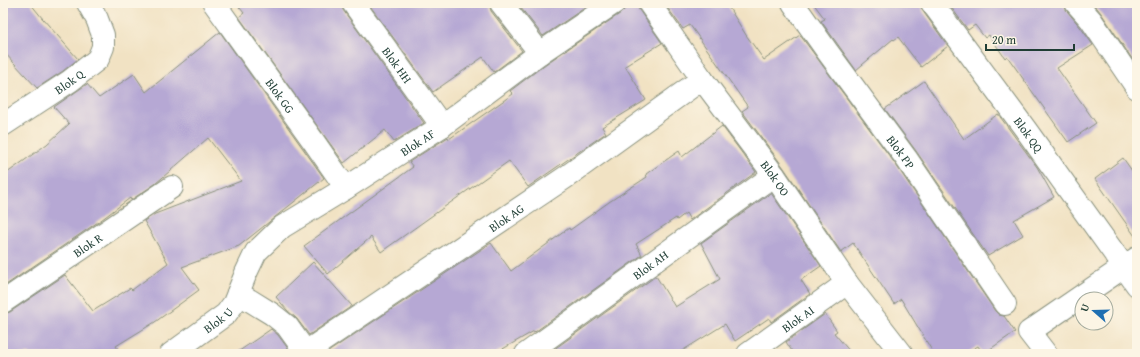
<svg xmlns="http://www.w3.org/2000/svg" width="1140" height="357" font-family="'Gentium Book Plus',serif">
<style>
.building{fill:#b6a8d4}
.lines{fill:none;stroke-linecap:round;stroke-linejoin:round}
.street-casing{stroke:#88907c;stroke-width:24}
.street{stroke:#fff;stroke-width:22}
.labels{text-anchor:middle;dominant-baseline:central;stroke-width:3;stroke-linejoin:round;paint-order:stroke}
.street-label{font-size:12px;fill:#1f3d34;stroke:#fcf5e5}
</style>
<rect width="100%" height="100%" fill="#fcf5e5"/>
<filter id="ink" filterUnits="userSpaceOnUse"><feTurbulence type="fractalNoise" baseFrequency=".025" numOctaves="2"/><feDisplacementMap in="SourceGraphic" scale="8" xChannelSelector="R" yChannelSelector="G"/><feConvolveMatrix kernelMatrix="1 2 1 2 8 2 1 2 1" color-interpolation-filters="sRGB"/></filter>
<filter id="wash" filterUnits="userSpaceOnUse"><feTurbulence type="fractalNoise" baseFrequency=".012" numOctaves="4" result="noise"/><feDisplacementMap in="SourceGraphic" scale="16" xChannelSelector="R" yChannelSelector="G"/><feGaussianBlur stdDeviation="0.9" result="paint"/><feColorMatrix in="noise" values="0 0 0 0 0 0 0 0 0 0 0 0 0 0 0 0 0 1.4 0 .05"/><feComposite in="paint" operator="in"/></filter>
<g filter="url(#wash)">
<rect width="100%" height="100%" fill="#f1e2c3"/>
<g id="blocks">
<path class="building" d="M3 3H30L43 19 78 59 63 71 37 88 3 51Z
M236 3H341L343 10 424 123 394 142 385 130 344 163 239 17 244 13Z
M368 3H489L491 11 522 51 494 72 483 57 433 92Z
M517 3H592L543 36Z
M626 3H637L639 10 662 43 625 66 646 100 602 127 606 133 528 187 509 161 381 252 371 237 328 274 304 246 413 167 409 162 448 137 449 139 513 94 510 91 547 63 621 13 625 9Z
M664 3H726L746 35 764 60 800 35 896 165 995 311 999 315 1004 316 1015 332 983 354 978 346 965 354H934L901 299 894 304 853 243 841 252 784 168 742 111 748 107 690 25 683 29Z
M813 3H920L922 10 948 46 921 67 898 37 894 40 893 39 856 70 821 21 825 19Z
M948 3H1064V6L1067 11 1081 28 1093 45 1057 68 1096 123 1068 142 1007 56 1005 58 989 35 985 38 975 25 968 30Z
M1093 3H1137V66L1101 13Z
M220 32 324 178 239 246 182 267 199 290 155 322 116 346 121 354H3V314L10 312 65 275 93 311 130 288 132 290 168 263 144 221 155 214 241 181 208 138 155 184 131 200 130 198 101 220 3 287V176L47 144 69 124 54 107 87 84 99 98 134 74 146 92Z
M924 81 964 139 998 114 1037 167 1054 197 1014 220 1023 235 988 256 916 151 885 109Z
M722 126 756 172 690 220 686 213 677 220 676 218 636 244 642 255 539 329 535 332 534 331 494 354H325L491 243 511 271 569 228 570 230 609 202 647 177 646 174 679 151 682 157Z
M1123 158 1137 178V239L1095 179Z
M771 193 821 266 801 280 810 294 771 322 769 318 735 341 725 324 677 354H556L553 350 656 276 675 307 720 279 701 243Z
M313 262 352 306 309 335 297 319 287 310 276 297Z
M825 314 837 331 834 333 852 354H794L786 342Z
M271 329 278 335 292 354H235Z"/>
</g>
</g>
<g filter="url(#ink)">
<use href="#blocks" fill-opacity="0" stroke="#88907c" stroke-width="1"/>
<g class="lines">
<g class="street-casing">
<g id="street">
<path id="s1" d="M214 3 314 142 346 188"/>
<path id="s2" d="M353 3 442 126"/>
<path d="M501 3 540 53"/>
<path id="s3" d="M649 3 702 79 774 175 847 283 902 354"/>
<path id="s4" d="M793 3 827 51 906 158 1005 304"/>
<path id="s5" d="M932 3 1026 130 1137 285"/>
<path d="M1076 3 1091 20 1137 88"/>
<path id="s6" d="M3 125 70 81 98 59 103 47V35L97 19 88 3"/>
<path d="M238 293 272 314 287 326 307 354"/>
<path id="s7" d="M3 302 172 187"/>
<path id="s8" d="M306 352 566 177 702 79"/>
<path id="s9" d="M171 354 226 314 234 303 246 273 256 252 282 227 346 188 442 126 540 53 614 3"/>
<path id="s10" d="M526 354 774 175"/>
<path id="s11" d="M748 354 847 283"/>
<path d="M1046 354 1029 332 1137 258"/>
</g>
</g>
<use href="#street" class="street"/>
</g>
</g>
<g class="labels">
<g class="street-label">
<text stroke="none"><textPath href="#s2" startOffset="76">Blok HH</textPath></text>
<text stroke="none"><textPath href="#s6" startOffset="79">Blok Q</textPath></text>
<text stroke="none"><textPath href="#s1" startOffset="114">Blok GG</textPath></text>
<text stroke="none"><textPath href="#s5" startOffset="163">Blok QQ</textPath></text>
<text stroke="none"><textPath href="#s9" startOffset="333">Blok AF</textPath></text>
<text stroke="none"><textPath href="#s4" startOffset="184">Blok PP</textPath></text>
<text stroke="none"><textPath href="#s3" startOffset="216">Blok OO</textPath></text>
<text stroke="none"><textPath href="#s8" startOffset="241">Blok AG</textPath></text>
<text stroke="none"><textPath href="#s7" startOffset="102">Blok R</textPath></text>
<text stroke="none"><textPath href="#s10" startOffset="153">Blok AH</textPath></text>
<text stroke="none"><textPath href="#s9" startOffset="58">Blok U</textPath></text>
<text stroke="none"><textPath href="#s11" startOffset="61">Blok AI</textPath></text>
</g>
</g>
<rect width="1140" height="357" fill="none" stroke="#fcf5e5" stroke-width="16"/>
<g transform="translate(1094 311) rotate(290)"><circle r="19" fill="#fcf5e5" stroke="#a4ab9e"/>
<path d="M0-3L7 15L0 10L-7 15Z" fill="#1f6fb2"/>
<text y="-6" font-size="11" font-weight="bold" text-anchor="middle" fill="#1f3d34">U</text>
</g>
<path d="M986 44v6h88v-6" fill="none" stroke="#1f3d34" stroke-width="2"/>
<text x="992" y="44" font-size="12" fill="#1f3d34" stroke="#fcf5e5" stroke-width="3" paint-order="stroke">20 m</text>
</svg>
